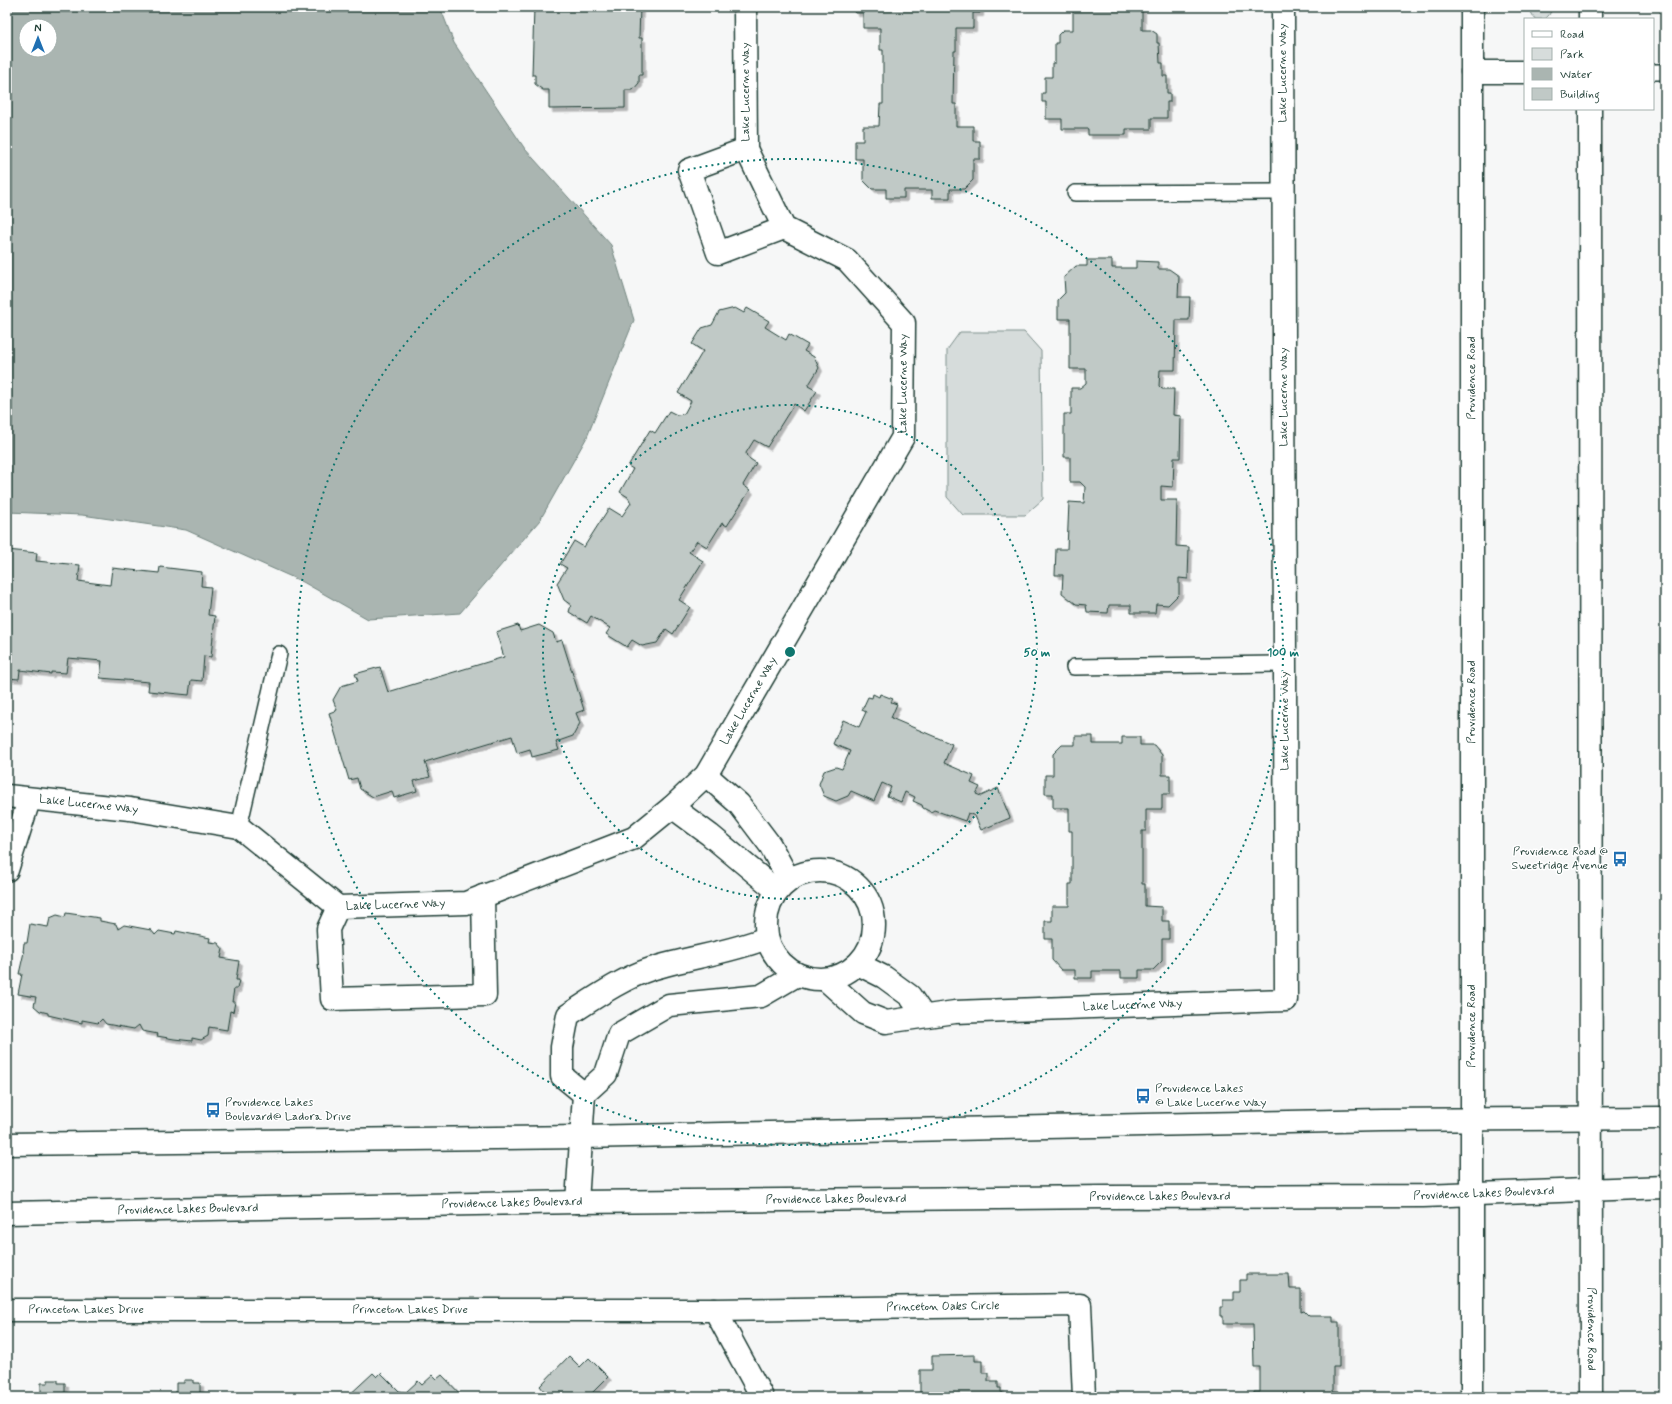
<svg xmlns="http://www.w3.org/2000/svg" width="1672" height="1404" font-family="Mynerve,sans-serif">
<style>
.green{fill:#d6dcdb;stroke:#7a8c88}
.water{fill:#aab5b1;stroke:#72857f;fill-rule:evenodd}
.building{fill:#c0c9c6;stroke:#1f3d34;filter:url(#shadow)}
.lines{fill:none;stroke-linecap:round;stroke-linejoin:round}
.lane-casing{stroke:#1f3d34;stroke-width:18}
.street-casing{stroke:#1f3d34;stroke-width:25}
.secondary-casing{stroke:#1f3d34;stroke-width:25}
.lane{stroke:#fff;stroke-width:15}
.street{stroke:#fff;stroke-width:22}
.secondary{stroke:#fff;stroke-width:22}
.ring{fill:none;stroke:#0f766e;stroke-width:2;stroke-dasharray:2 4}
.labels{text-anchor:middle;dominant-baseline:central;stroke-width:3;stroke-linejoin:round;paint-order:stroke}
.street-label{font-size:12px;fill:#1f3d34;stroke:#fff}
.poi-label{font-size:12px;fill:#1f3d34;stroke:#fff;text-anchor:start}
.centre{fill:#0f766e;stroke:#fff;stroke-width:2}
.ring-label{font-size:12px;text-anchor:middle;font-weight:bold;fill:#0f766e;stroke:#fff;stroke-width:3;stroke-linejoin:round;paint-order:stroke}
</style>
<defs>
<filter id="shadow"><feDropShadow dx="3.5" dy="3.5" stdDeviation="0" flood-color="#0004"/></filter>
</defs>
<rect width="100%" height="100%" fill="#f6f7f7"/>
<filter id="ink" filterUnits="userSpaceOnUse"><feTurbulence type="fractalNoise" baseFrequency=".025" numOctaves="2"/><feDisplacementMap in="SourceGraphic" scale="8" xChannelSelector="R" yChannelSelector="G"/><feConvolveMatrix kernelMatrix="1 2 1 2 8 2 1 2 1" color-interpolation-filters="sRGB"/></filter>
<g filter="url(#ink)">
<path class="green" d="M1528 7H1553L1549 15 1545 19H1535Z
M960 332H1024L1041 351 1043 499 1025 515H963L947 497V350Z"/>
<path class="water" d="M7 7H440L454 43 525 149 611 245 634 320 587 437 540 520 460 613 368 619 303 582 186 530 82 515 7 512ZM26 26H50V50H26Z"/>
<path class="building" d="M534 7H640L639 38H642V75H639V83L633 90H625V108L549 109V90H543L535 84V75H532Z
M855 7H980V13H973V28H956V51H954L953 104H956V126H973V141H980V159H973V180L964 189H950V198H932V190H904V198H886V189H872L863 180V159H855V141H863V126H879L880 104H883V50H880V28H863V13H855Z
M1073 7H1142V30H1151L1157 34V43H1159L1160 63H1163V76H1167V93H1170V102H1167V118H1151V129H1126V135H1088V129H1062V119H1046V102H1042V93H1045V77H1052V63H1055V43H1058V35L1063 30H1073Z
M1087 260H1112V268H1136V261L1158 262V269H1169L1179 276 1178 297H1190L1189 320H1176L1175 370H1160L1159 386 1162 389H1174L1173 415 1181 416 1180 458H1174L1173 487 1161 486V500H1177L1176 546 1189 547 1188 579 1179 578V594L1168 605 1156 604 1155 613H1131V605H1109L1108 613 1087 612 1086 605 1076 604 1062 593 1063 575H1055L1056 549H1067L1069 502 1084 503 1085 487 1080 482H1070V457H1064V414H1071V388H1080L1086 383V369H1070V319H1058V300L1065 293 1064 277 1076 266H1087Z
M735 308 744 313 747 308 769 321 765 327 786 340 789 334 808 345 804 351 814 357 819 368 808 386 817 391 804 411 794 404 767 447 754 440 746 453 747 457 756 463 743 485 750 490 727 526 722 523 707 547 697 541 689 552 703 561 679 600 690 607 673 634 666 629 657 643 642 646 632 640 627 647 606 634 610 628 591 616 587 623 569 612 571 605 564 600 557 583 567 568 560 564 574 541 584 547 609 508 622 516 631 503 628 497 620 492 633 469 628 466 650 430 655 433 669 411 677 415 684 414 691 401 678 393 703 351 692 344 702 328 712 325 719 312Z
M7 550 37 553 36 561 80 565 78 581 110 585 112 568 159 573 160 567 202 572 201 586 211 587 208 615 215 616 211 657 204 656 202 681 191 680 189 695 148 691 149 682 100 678 102 661 68 658 66 673 51 672V674L20 670 19 679 7 678Z
M518 625 520 631 539 625 553 633 556 642 562 640 584 710 576 713 580 723 573 736 556 742 559 750 532 757 530 749 517 753 512 736 425 762 430 777 414 781 417 791 394 798 392 791 373 797 360 789 357 778 349 780 329 713 337 710 333 700 341 686 358 681 355 674 380 667 388 692 504 657 496 632Z
M873 694 879 697 880 694 893 699 891 702 897 704 891 718 952 744 944 763 974 776 971 783 980 787 976 794 981 796 998 788 1010 818 981 830 975 816 968 813 965 821 934 810 931 812 923 808 922 805 913 801 915 797 905 792 901 802 887 796 891 787 882 783 874 801 851 791 848 796 836 801 824 796 819 784 824 771 836 767 842 769 850 751 833 744 843 720 859 727 866 712 862 710 868 697 872 698Z
M1075 736H1093V744H1122V737H1140V745H1154L1162 755V775H1170V794H1162V809H1146V831H1142V884H1145V906L1162 907V921H1169V939H1162V961L1153 970H1139V978H1121V971H1092V978H1075V970H1061L1052 960V939H1045V921H1052V906H1069V884H1072V831H1069V808H1053V794H1045V775H1053V754L1062 745H1075Z
M66 913 100 918V921L116 924 118 929 124 925 151 930 155 935 159 931 175 934 176 931 210 938 209 942 218 943 223 949 221 958 239 961 236 980H239L237 989H234L232 1002H235L233 1012 230 1011 227 1030 209 1027 208 1036 201 1040 192 1038V1041L174 1039 157 1036 158 1034 142 1031 139 1025 134 1029 106 1024 102 1019 98 1023 82 1020V1023L48 1015V1013L40 1011 34 1006 36 997 18 994 22 974H19L24 952H23L24 943H27L30 924 48 927 50 918 57 915 65 917Z
M1246 1274H1289L1290 1289H1301V1312L1304 1311 1309 1316H1333V1322H1339V1367H1333V1391H1339V1397H1254V1392H1260V1367H1254L1253 1324H1223V1316H1220V1307H1223V1300H1234V1292H1240V1280H1246Z
M975 1355V1361H982V1373H988V1381H998V1388H1001V1397H913L917 1393H920V1370H932V1356Z
M569 1356 580 1367 589 1358 608 1377 591 1394 593 1397H542L540 1395 544 1391 540 1386Z
M373 1373 377 1377 381 1373 399 1391 406 1392 418 1381 422 1385 433 1375 437 1379 442 1375 463 1397H347Z
M48 1380H58V1383H65V1397H33V1394H41V1383H48Z
M184 1380H193V1383H200V1393H208V1397H176V1383H184Z"/>
<g class="lines">
<g class="lane-casing">
<path id="lane" d="M1653 72H1665
M1075 193 1284 192
M1074 667 1285 664
M239 827 279 654"/>
</g>
<g class="street-casing">
<g id="street">
<path d="M746 149 689 170 718 253 784 228"/>
<path d="M706 775 739 804 770 845 789 880"/>
<path id="s1" d="M7 796 130 809 239 827 338 907 466 903 634 838 672 807 706 775 903 437 904 323 847 260 784 228 746 149 745 7"/>
<path d="M672 807 710 835 777 891"/>
<path d="M7 870 29 800"/>
<circle cx="820" cy="925" r="54"/>
<path d="M338 907 328 929 332 999 485 995 483 896"/>
<path d="M858 964 884 977 910 996 923 1015"/>
<path id="s2" d="M825 979 863 1013 886 1022 955 1012 1286 1000 1283 7"/>
<path d="M584 1094 562 1076V1047L568 1015C593 999 623 978 651 969 689 957 729 953 766 938"/>
<path d="M577 1202 584 1094 606 1074 619 1034 669 1005 761 996 797 975"/>
<path id="s3" d="M7 1310H715L762 1397"/>
<path id="s4" d="M715 1310 1080 1305 1084 1397"/>
</g>
</g>
<g class="secondary-casing">
<g id="secondary">
<path d="M1590 7V19"/>
<path d="M1472 72H1525"/>
<path id="s5" d="M1590 109 1591 1397"/>
<path d="M7 1144 582 1137 1381 1120 1665 1118"/>
<path id="s6" d="M7 1213 577 1202 1106 1197 1423 1196 1665 1187"/>
<path d="M1472 1397V7"/>
</g>
</g>
<use href="#lane" class="lane"/>
<use href="#street" class="street"/>
<use href="#secondary" class="secondary"/>
</g>
</g>
<g class="ring">
<circle cx="790" cy="652" r="247"/>
<circle cx="790" cy="652" r="493"/>
</g>
<defs>
<g id="bus-bare" transform="scale(1.2)"><path d="M-5-6H5V4H4V6H2V4H-2V6H-4V4H-5ZM-3.5-4V0h7V-4ZM-3.5 1.2v1.5H-2V1.2ZM2 1.2v1.5H3.5V1.2Z" fill="#1f6fb2" stroke="#fff" stroke-width="2.5" paint-order="stroke"/></g>
</defs>
<g fill-rule="evenodd">
<use href="#bus-bare" x="1620" y="859"/>
<use href="#bus-bare" x="1143" y="1096"/>
<use href="#bus-bare" x="213" y="1110"/>
</g>
<g class="labels">
<g class="street-label">
<text transform="translate(1283 73) rotate(-90)">Lake Lucerne Way</text>
<text transform="translate(746 92) rotate(-90)">Lake Lucerne Way</text>
<text transform="translate(1472 378) rotate(-90)">Providence Road</text>
<text stroke="none"><textPath href="#s1" startOffset="1210">Lake Lucerne Way</textPath></text>
<text transform="translate(1284 397) rotate(-90)">Lake Lucerne Way</text>
<text stroke="none"><textPath href="#s1" startOffset="851">Lake Lucerne Way</textPath></text>
<text transform="translate(1472 702) rotate(-90)">Providence Road</text>
<text transform="translate(1285 721) rotate(-90)">Lake Lucerne Way</text>
<text stroke="none"><textPath href="#s1" startOffset="82">Lake Lucerne Way</textPath></text>
<text stroke="none"><textPath href="#s1" startOffset="419">Lake Lucerne Way</textPath></text>
<text stroke="none"><textPath href="#s2" startOffset="323">Lake Lucerne Way</textPath></text>
<text transform="translate(1472 1026) rotate(-90)">Providence Road</text>
<text stroke="none"><textPath href="#s6" startOffset="1477">Providence Lakes Boulevard</textPath></text>
<text stroke="none"><textPath href="#s6" startOffset="1153">Providence Lakes Boulevard</textPath></text>
<text stroke="none"><textPath href="#s6" startOffset="829">Providence Lakes Boulevard</textPath></text>
<text stroke="none"><textPath href="#s6" startOffset="505">Providence Lakes Boulevard</textPath></text>
<text stroke="none"><textPath href="#s6" startOffset="181">Providence Lakes Boulevard</textPath></text>
<text stroke="none"><textPath href="#s4" startOffset="228">Princeton Oaks Circle</textPath></text>
<text stroke="none"><textPath href="#s3" startOffset="79">Princeton Lakes Drive</textPath></text>
<text stroke="none"><textPath href="#s3" startOffset="403">Princeton Lakes Drive</textPath></text>
<text stroke="none"><textPath href="#s5" startOffset="1220">Providence Road</textPath></text>
</g>
<g class="poi-label">
<text x="1608" y="852" text-anchor="end">Providence Road @<tspan x="1608" dy="14">Sweetridge Avenue</tspan></text>
<text x="1155" y="1089">Providence Lakes<tspan x="1155" dy="14">@ Lake Lucerne Way</tspan></text>
<text x="225" y="1103">Providence Lakes<tspan x="225" dy="14">Boulevard@ Ladora Drive</tspan></text>
</g>
</g>
<circle cx="790" cy="652" r="6" class="centre"/>
<g class="ring-label">
<text x="1037" y="656">50 m</text>
<text x="1283" y="656">100 m</text>
</g>
<rect width="1672" height="1404" fill="none" stroke="#fff" stroke-width="24"/>
<rect x="12" y="12" width="1648" height="1380" fill="none" stroke="#1f3d34" stroke-width="1.5" filter="url(#ink)"/>
<rect x="1524" y="18" width="130" height="92" fill="#ffffff" stroke="#a5b1ae"/>
<rect x="1532" y="31" width="20" height="6" fill="#ffffff" stroke="#a5b1ae"/>
<text x="1560" y="38" font-size="12" fill="#1f3d34">Road</text>
<rect x="1532" y="48" width="20" height="12" fill="#d6dcdb" stroke="#a5b1ae"/>
<text x="1560" y="58" font-size="12" fill="#1f3d34">Park</text>
<rect x="1532" y="68" width="20" height="12" fill="#aab5b1" stroke="#a5b1ae"/>
<text x="1560" y="78" font-size="12" fill="#1f3d34">Water</text>
<rect x="1532" y="88" width="20" height="12" fill="#c0c9c6" stroke="#a5b1ae"/>
<text x="1560" y="98" font-size="12" fill="#1f3d34">Building</text>
<g transform="translate(38 38)"><circle r="19" fill="#ffffff" stroke="#a5b1ae"/>
<path d="M0-3L7 15L0 10L-7 15Z" fill="#1f6fb2"/>
<text y="-6" font-size="11" font-weight="bold" text-anchor="middle" fill="#1f3d34">N</text>
</g>
</svg>
